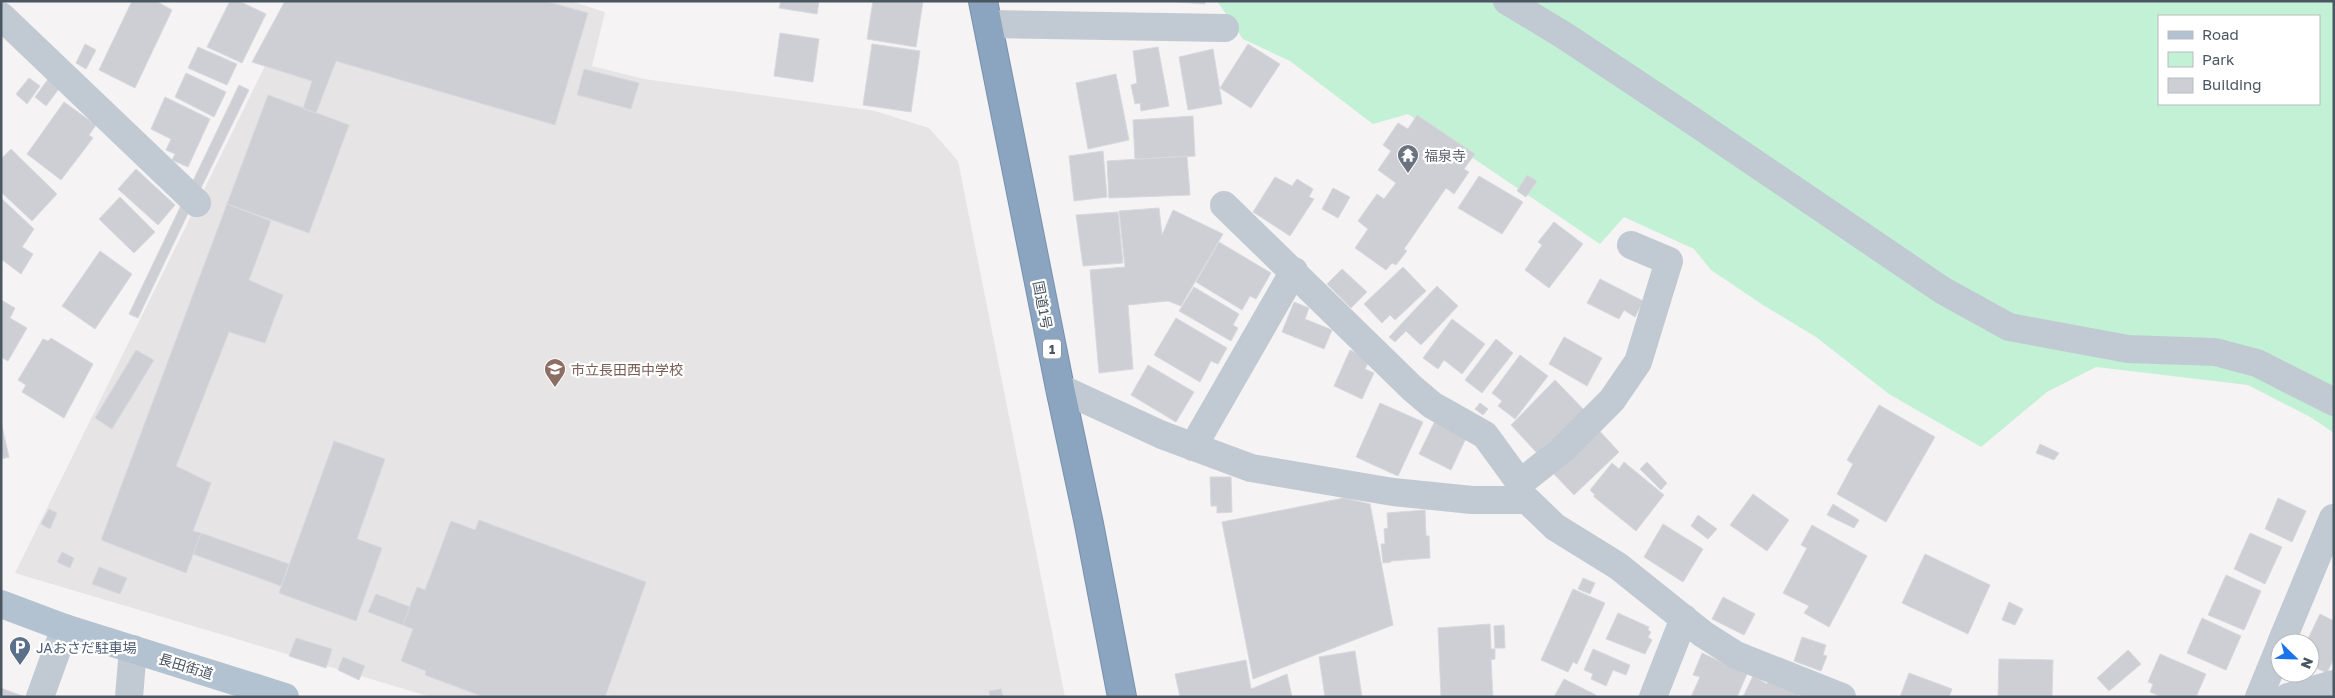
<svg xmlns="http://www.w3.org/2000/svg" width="2335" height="698" font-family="'Golos Text','Noto Sans JP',sans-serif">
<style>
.education{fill:#e6e4e5}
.green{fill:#c3f1d5;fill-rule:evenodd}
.building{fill:#cdcfd5;stroke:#d7d9de}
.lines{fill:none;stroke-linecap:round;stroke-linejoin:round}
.highway-casing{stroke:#7690ad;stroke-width:30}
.minor{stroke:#c1cad2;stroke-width:28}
.major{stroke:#b3c2d1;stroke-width:28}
.highway{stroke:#8ba5c1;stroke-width:28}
.labels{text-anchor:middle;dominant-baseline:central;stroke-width:4.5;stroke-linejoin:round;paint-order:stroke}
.shield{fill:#fff;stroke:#808990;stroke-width:1}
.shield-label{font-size:12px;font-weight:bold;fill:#4a5661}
.worship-label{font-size:14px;fill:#5b616d;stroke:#fff;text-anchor:start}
.street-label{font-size:14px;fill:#4a5661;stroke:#fff}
.education-label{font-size:14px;fill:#785e54;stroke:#fff;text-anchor:start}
.service-label{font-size:14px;fill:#4e5e75;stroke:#fff;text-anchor:start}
</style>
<rect width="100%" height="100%" fill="#f5f3f3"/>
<path class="education" d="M297 1H570L605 12 592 66 644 79 875 111 929 128 958 161 1065 697H431L15 573Z"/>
<path class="green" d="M1217 1H2334V433L2312 418 2248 385 2096 367 2047 392 1981 447 1889 394 1816 337 1763 305 1711 270 1694 249 1624 217 1600 244 1408 114 1373 124 1290 61 1243 39ZM2159 16H2319V104H2159Z"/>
<path class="building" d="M132 1H156L172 10 135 88 99 70Z
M230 1H239L266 14 242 63 207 47Z
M285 1H545L588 13 555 125 336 61 316 113 303 109 312 81 252 62Z
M781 1H819L817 14 779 8Z
M873 1H923L916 47 867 39Z
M1163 1H1205V4Z
M780 33 819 39 813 82 774 76Z
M85 44 96 50 86 69 76 63Z
M872 44 920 51 911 112 863 105Z
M1248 44 1280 64 1251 108 1220 88Z
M198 47 237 64 227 85 188 68Z
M1158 47 1169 106 1141 111 1140 103 1135 104 1131 85 1137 83 1133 51Z
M1213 49 1222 104 1188 110 1179 57Z
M584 69 639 83 631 109 577 95Z
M186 73 226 92 214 117 175 97Z
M1116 74 1129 140 1088 149 1076 83Z
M29 78 40 86 27 104 16 94Z
M49 78 61 86 46 106 35 97Z
M239 85 249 90 201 188 192 183Z
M268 95 349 125 309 233 227 204Z
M165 97 210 119 188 167 172 160 175 154 166 150 171 139 151 129Z
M64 102 96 125 89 135 93 138 61 180 27 154Z
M1417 115 1475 154 1464 169 1469 172 1454 194 1446 188 1404 249 1407 251 1396 265 1392 263 1386 270 1355 248 1368 229 1358 221 1377 194 1384 199 1396 183 1378 170 1391 151 1383 145 1398 123 1408 129Z
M1193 116 1195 156 1135 159 1133 120Z
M11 149 57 194 32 221 1 192V159Z
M1103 151 1107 197 1074 201 1069 156Z
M1187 156 1190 195 1109 198 1107 161Z
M136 169 175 205 158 225 118 189Z
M1527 175 1537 181 1526 197 1517 191Z
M1479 176 1523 202 1502 234 1458 208Z
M1275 177 1292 186 1297 179 1313 189 1309 197 1314 199 1290 236 1253 212Z
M1333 188 1350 197 1338 218 1322 209Z
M120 197 155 232 134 253 99 219Z
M185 197 194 201 138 318 129 314Z
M1 198 34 229 22 247 33 254 21 274 1 259Z
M227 204 271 221 249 280 283 295 265 343 229 332 176 466 211 483 193 531 201 533 186 573 101 540Z
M1159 208 1162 235 1173 210 1223 234 1181 306 1168 301 1128 305 1133 369 1099 373 1090 270 1125 267 1119 211Z
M1118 212 1123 263 1083 266 1076 215Z
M1554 222 1583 244 1549 288 1525 270 1542 245 1538 242Z
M1219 242 1271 273 1256 299 1250 296 1242 310 1196 282Z
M100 251 132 274 95 329 62 306Z
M1403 267 1426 291 1395 320 1390 315 1382 323 1364 304Z
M1342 269 1367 292 1351 308 1327 284Z
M1600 279 1643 301 1635 317 1624 310 1619 319 1587 303Z
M1437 286 1458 306 1421 345 1406 331 1395 342 1389 337Z
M1194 287 1239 314 1233 325 1238 328 1231 341 1179 311Z
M1 300 15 308 10 318 27 328 8 361 1 357Z
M1294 302 1309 308 1305 319 1332 330 1324 349 1282 332Z
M1176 318 1227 348 1218 364 1211 361 1200 382 1154 355Z
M1452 319 1485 344 1462 374 1444 360 1438 369 1423 358Z
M1564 337 1602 358 1587 386 1549 364Z
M51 338 93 364 64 418 22 392 26 385 18 380 43 339 48 341Z
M1496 339 1513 353 1482 393 1465 380Z
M136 350 154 360 112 429 95 418Z
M1350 350 1370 359 1365 369 1374 373 1362 399 1334 386Z
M1520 355 1548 376 1515 419 1498 406 1502 401 1492 393Z
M1148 365 1194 392 1176 422 1131 395Z
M1555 380 1589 415 1558 446 1551 440 1537 453 1511 425Z
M1380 403 1423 422 1398 476 1356 457Z
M1480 403 1488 409 1483 415 1475 409Z
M1879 405 1935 437 1886 522 1837 494 1853 464 1847 460Z
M1435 421 1467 436 1451 470 1419 454Z
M1 422 9 457 1 459Z
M1595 426 1619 452 1574 495 1552 472Z
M334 441 385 459 357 539 382 548 356 621 279 593Z
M2040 444 2059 453 2054 460 2036 453Z
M1624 462 1664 495 1636 531 1593 496 1595 495 1590 490 1612 463 1619 469Z
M1647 462 1667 483 1661 490 1640 469Z
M1210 477H1231L1232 512 1217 513V506H1211Z
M1753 494 1789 520 1767 551 1730 525Z
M1344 498 1370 504 1393 625 1253 679 1222 522Z
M2278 498 2306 511 2292 542 2265 529Z
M1833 504 1859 520 1854 528 1827 515Z
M49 509 57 513 50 529 41 524Z
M1425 510 1426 536H1429L1430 558 1391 561V562L1383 563 1381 544H1385L1384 529 1388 528 1387 513Z
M1698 515 1717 529 1708 539 1691 526Z
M479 520 646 582 605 697H484L425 675 426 671 401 661 413 629 403 625 417 587 425 590 451 521 475 530Z
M1663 524 1703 549 1683 582 1644 557Z
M1812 525 1867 556 1829 627 1804 613 1809 606 1783 593 1807 548 1801 545Z
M201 533 289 564 281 586 193 554Z
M2250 533 2282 547 2265 584 2234 569Z
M62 552 74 558 70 568 57 562Z
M1925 554 1990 585 1968 634 1902 603Z
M99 567 127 578 120 594 92 584Z
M2226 575 2261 591 2244 630 2208 615Z
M1583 578 1595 583 1590 594 1578 589Z
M1573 589 1605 603 1577 664 1573 662 1568 672 1541 660Z
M376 594 410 607 403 625 368 612Z
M1723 597 1755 614 1744 635 1712 619Z
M2009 602 2023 609 2015 625 2002 620Z
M1618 613 1649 627 1648 630 1651 632 1648 637 1652 640 1645 654 1606 639Z
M2320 614 2334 621V658L2327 673 2310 665V643H2306Z
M2202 618 2241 636 2226 670 2187 653Z
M1490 624 1491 649H1495V659L1491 660 1493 697H1441L1438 628Z
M1504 625 1505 648H1495L1494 626Z
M1802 637 1826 645 1823 655 1827 656 1821 671 1794 661Z
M296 638 332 649 326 668 289 656Z
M1593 649 1630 665 1626 675 1613 670 1606 686 1591 679 1593 674 1584 670Z
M2128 650 2141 664 2109 691 2097 678Z
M1355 651 1362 697H1325L1319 657Z
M1702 653 1747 674 1737 697H1691L1700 677 1693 675Z
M2160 654 2206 674 2196 697H2162L2150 692 2153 684 2148 682Z
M343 657 365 666 359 680 338 670Z
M1999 659 2053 660 2052 697H1998Z
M1246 660 1251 689 1287 674 1292 697H1180L1175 674Z
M1909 673 1952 689 1949 697H1900Z
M1753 676 1767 684 1770 680 1799 694 1798 697H1743Z
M1564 679 1596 695 1595 697H1554Z
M1 688 25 697H1Z
M1001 689 1003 697H990L989 691Z"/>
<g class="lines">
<g class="highway-casing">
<path id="highway" d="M983 1 1060 388 1089 524 1122 697"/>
</g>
<path class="minor" d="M1507 1 1565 36 1693 121 1942 290 2009 327 2128 349 2215 352 2257 363 2334 402
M1 16 197 203
M988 24 1225 28
M1224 205 1412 388 1432 405 1485 435 1520 483 1563 449 1612 400 1638 362 1669 261 1631 245
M1060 388 1162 435 1251 468 1393 492 1472 500H1527L1555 527 1618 566 1703 634 1736 655 1842 697
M1193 447 1294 271
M2281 643 2333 518
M40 697 65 628
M129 697 133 649
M1653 697 1684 618
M2259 697 2280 646
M2288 697 2334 684"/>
<path class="major" d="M1 604 65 628 285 697"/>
<use href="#highway" class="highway"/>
</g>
<defs>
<g id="temple-pin" transform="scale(1.125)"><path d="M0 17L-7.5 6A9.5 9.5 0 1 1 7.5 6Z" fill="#6b7280" stroke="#fff"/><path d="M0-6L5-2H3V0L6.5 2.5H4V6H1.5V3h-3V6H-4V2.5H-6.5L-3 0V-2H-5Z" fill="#fff"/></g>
<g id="school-pin" transform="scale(1.125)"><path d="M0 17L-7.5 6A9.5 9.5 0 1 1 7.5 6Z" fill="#8d6e63" stroke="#fff"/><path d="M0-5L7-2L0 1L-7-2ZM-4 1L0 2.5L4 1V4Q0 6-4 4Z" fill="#fff"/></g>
<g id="parking-pin" transform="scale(1.125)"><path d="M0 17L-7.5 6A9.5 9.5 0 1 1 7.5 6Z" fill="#5c6f8a" stroke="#fff"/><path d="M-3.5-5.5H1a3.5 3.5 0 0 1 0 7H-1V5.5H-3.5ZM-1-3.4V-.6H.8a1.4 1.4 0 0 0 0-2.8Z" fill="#fff"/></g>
</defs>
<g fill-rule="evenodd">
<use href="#temple-pin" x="1408" y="155"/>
<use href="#school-pin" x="555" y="369"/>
<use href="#parking-pin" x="20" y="647"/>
</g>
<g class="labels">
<rect class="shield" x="1043" y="339.5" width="18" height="19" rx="4"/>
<g class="shield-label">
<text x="1052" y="349">1</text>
</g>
<g class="worship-label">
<text x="1424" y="155">福泉寺</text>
</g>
<g class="street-label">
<text transform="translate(1043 305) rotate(79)">国道1号</text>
<text transform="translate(186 666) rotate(17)">長田街道</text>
</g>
<g class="education-label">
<text x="571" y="369">市立長田西中学校</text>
</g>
<g class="service-label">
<text x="36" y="647">JAおさだ駐車場</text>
</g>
</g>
<rect width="2335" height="698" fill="none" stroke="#4a5661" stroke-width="5"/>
<rect x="2158" y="15" width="162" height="90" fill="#ffffff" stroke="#b7bbc0"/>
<rect x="2168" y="31" width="25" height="8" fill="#b3c2d1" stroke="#b7bbc0"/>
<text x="2202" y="40" font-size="15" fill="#4a5661">Road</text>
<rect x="2168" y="52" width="25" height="15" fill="#c3f1d5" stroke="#b7bbc0"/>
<text x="2202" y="65" font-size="15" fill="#4a5661">Park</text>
<rect x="2168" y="78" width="25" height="15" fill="#cdcfd5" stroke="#b7bbc0"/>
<text x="2202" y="90" font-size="15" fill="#4a5661">Building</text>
<g transform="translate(2295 658) rotate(113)"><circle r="24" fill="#ffffff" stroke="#b7bbc0"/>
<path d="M0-4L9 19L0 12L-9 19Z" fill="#1a73e8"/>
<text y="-8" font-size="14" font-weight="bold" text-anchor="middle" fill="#4a5661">N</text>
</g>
</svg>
